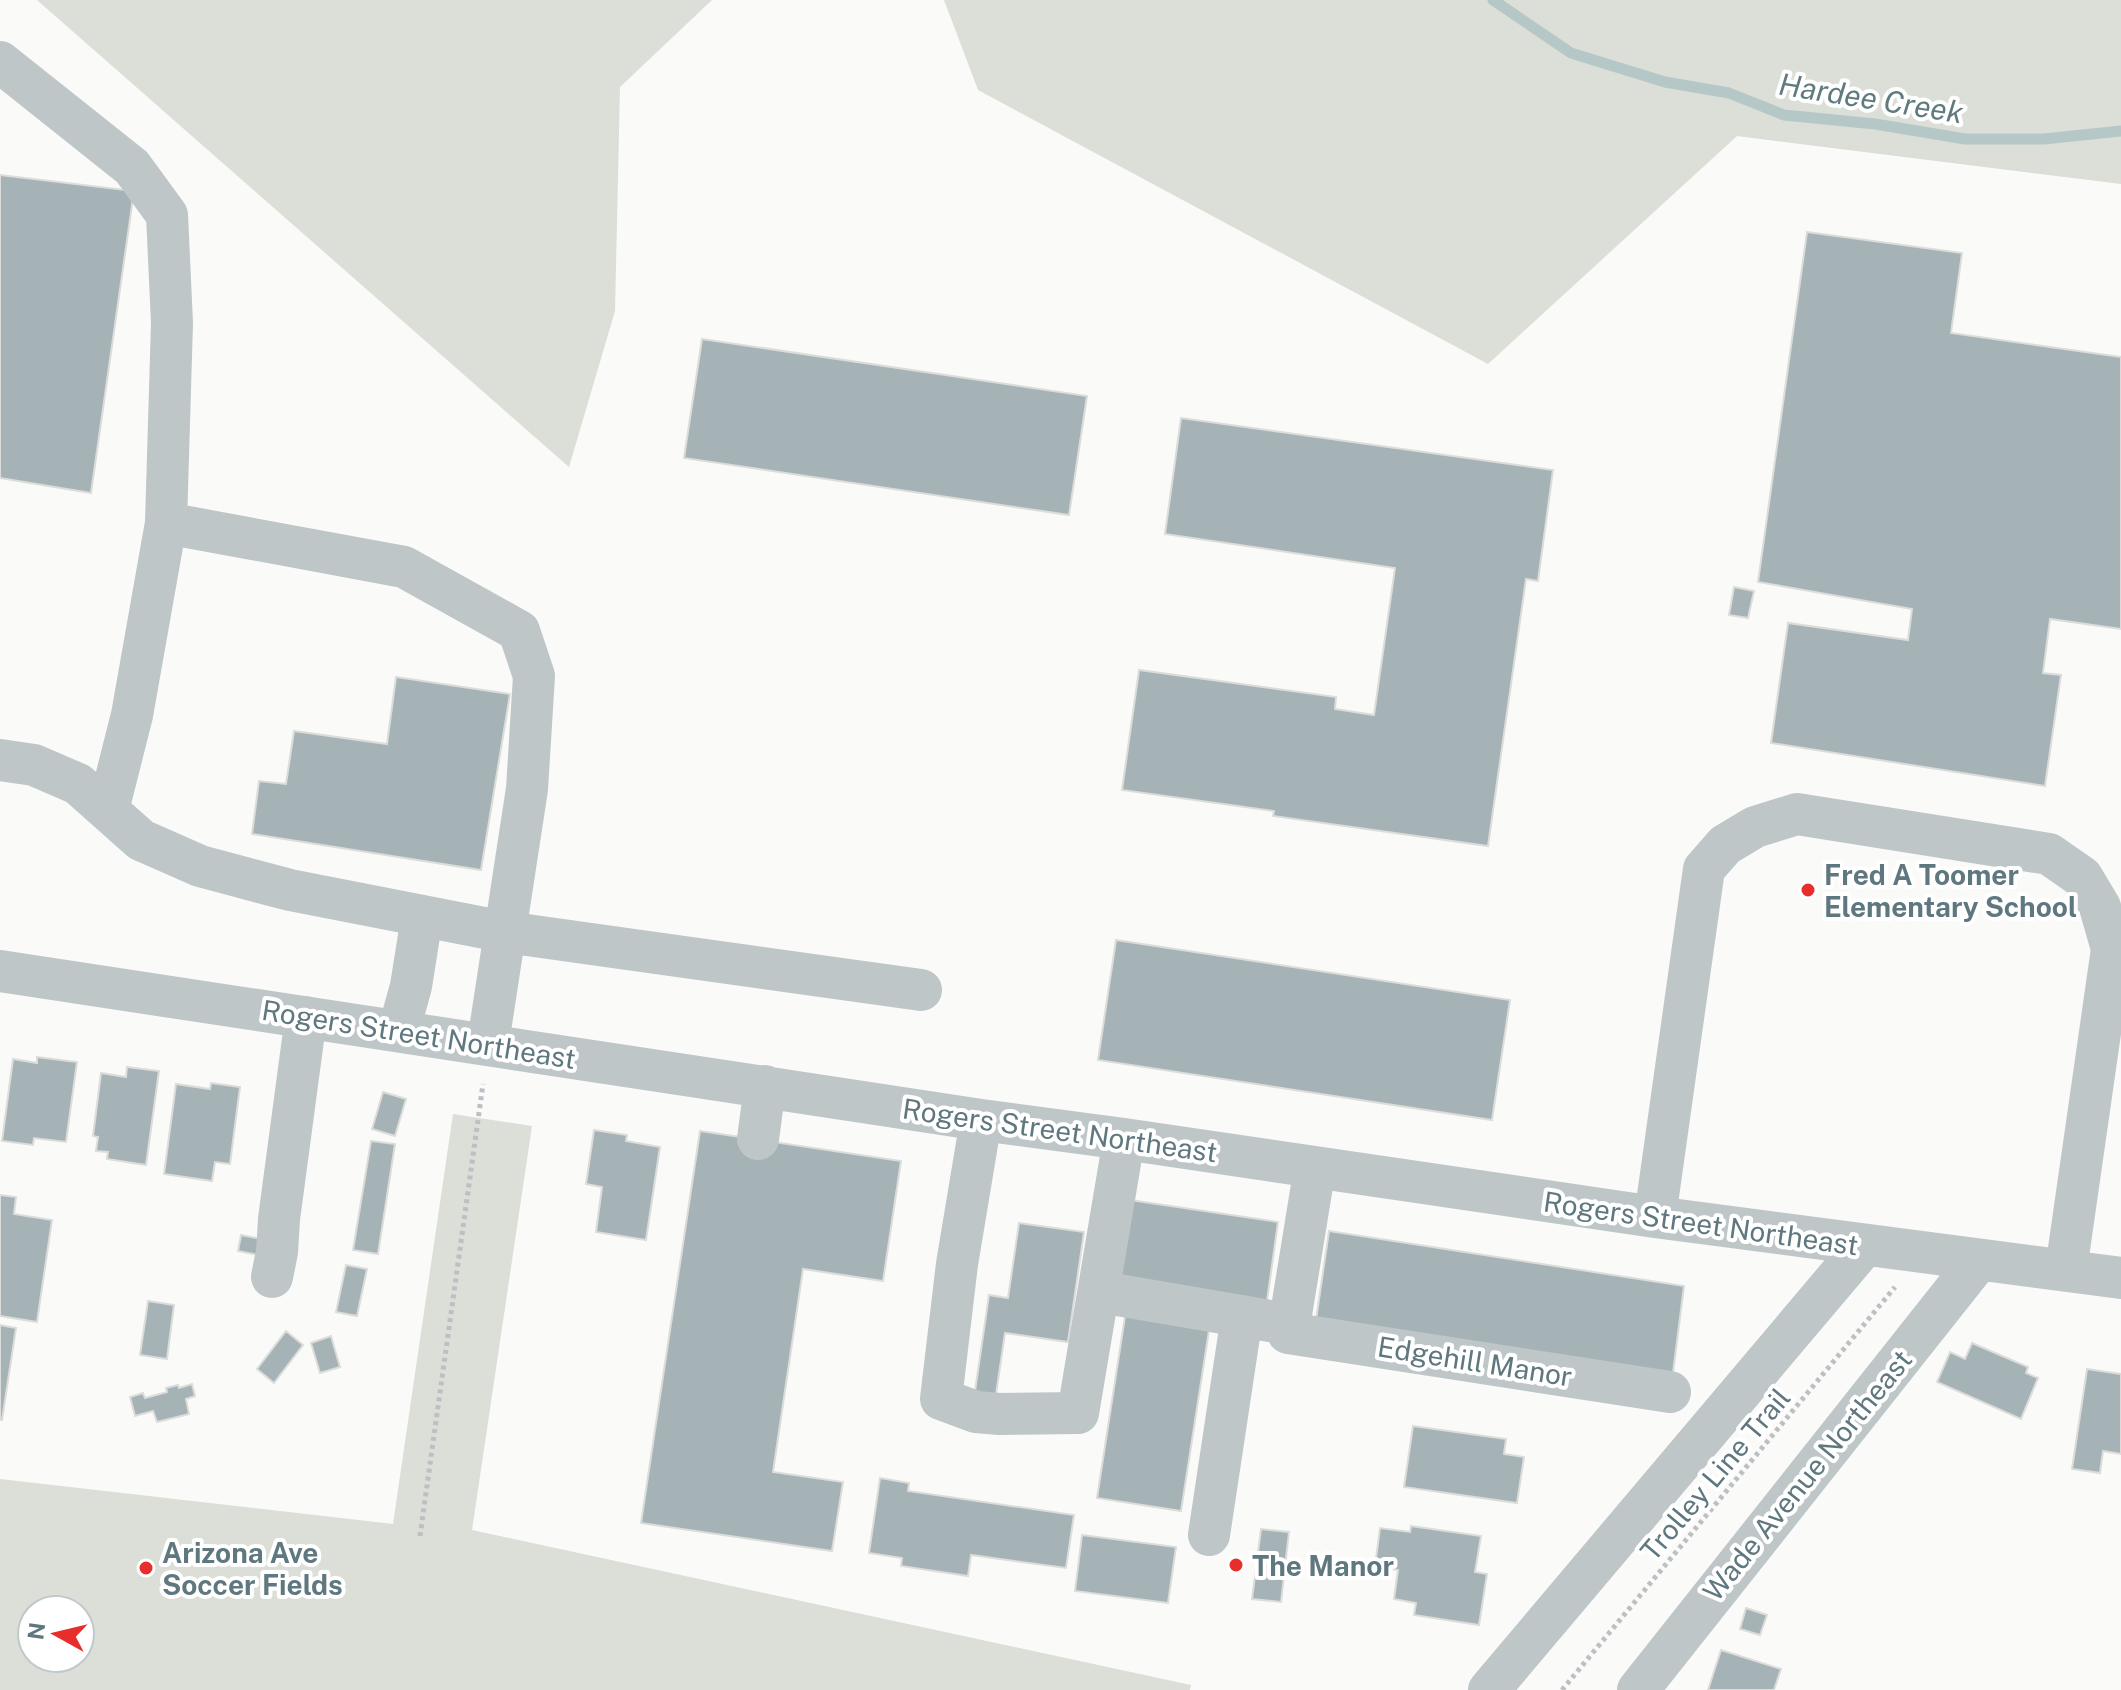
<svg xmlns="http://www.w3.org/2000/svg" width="2121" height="1690" font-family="'Public Sans',sans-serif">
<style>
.green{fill:#dbdfd7;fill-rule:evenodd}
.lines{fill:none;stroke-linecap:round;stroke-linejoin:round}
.stream{stroke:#b6c7c8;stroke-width:11}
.building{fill:#a5b3b6;stroke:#dcdcda;stroke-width:2}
.path{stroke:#bbc0c2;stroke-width:5;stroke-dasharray:4 4;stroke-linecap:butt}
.minor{stroke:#bec6c8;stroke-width:42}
.poi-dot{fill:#e82e2a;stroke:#fff;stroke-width:3}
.labels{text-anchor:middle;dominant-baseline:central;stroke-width:8;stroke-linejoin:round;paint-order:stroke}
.poi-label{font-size:28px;font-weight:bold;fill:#5f777e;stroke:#fff;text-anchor:start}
.street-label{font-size:28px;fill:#5f777e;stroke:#fff}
.water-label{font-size:30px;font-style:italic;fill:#5f7b7d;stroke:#fff}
</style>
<rect width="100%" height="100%" fill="#fafaf8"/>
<path class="green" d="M37 0H712L620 87 615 311 569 467Z
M944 0H2121V184L1737 136 1488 364 978 90Z
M453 1114 532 1126 472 1530 1191 1685 1190 1690H0V1479L393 1524ZM32 1610H80V1658H32Z"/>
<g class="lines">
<path class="stream" d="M1493 0 1571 53 1665 82 1729 93 1784 115 1875 124 1965 139H2044L2121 131"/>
</g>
<path class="building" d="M0 175 134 191 91 493 0 478Z
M1807 232 1962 253 1951 333 2121 357V629L2050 619 2043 673 2061 675 2045 786 1771 743 1788 623 1908 640 1912 609 1758 582Z
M702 339 1087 396 1069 515 684 458Z
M1181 418 1553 470 1538 581 1526 579 1488 846 1273 816 1274 811 1122 790 1139 670 1336 697 1335 709 1374 715 1395 568 1165 534Z
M1734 587 1754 591 1748 618 1729 615Z
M396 677 510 694 481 870 252 834 259 781 286 784 294 731 387 744Z
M1116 940 1510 1000 1492 1120 1098 1060Z
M37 1057 77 1062 66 1142 34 1138 33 1145 2 1141 13 1059 37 1063Z
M127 1067 159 1071 146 1165 107 1159 108 1152 96 1151 98 1137 93 1136 101 1073 126 1077Z
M211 1083 240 1087 230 1164 215 1162 212 1181 164 1174 176 1084 210 1089Z
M383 1092 406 1099 395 1136 372 1129Z
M594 1130 627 1135 626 1141 660 1147 646 1240 596 1232 602 1187 586 1184Z
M700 1131 901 1161 883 1281 803 1269 773 1472 843 1482 832 1551 641 1523Z
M371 1141 395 1144 378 1254 353 1250Z
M0 1195 16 1197 14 1214 52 1220 37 1322 0 1316Z
M1130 1200 1278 1222 1267 1301 1119 1277Z
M1019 1223 1084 1232 1068 1342 1005 1333 994 1408 973 1405 989 1295 1008 1298Z
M1329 1231 1684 1286 1673 1373 1316 1320Z
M241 1235 272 1241 269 1257 238 1251Z
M346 1265 367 1269 357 1316 336 1312Z
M148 1301 174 1305 167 1359 140 1355Z
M1126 1310 1210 1324 1181 1511 1097 1498Z
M0 1325 16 1328 2 1420H0Z
M286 1331 303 1345 274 1383 257 1369Z
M331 1336 340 1367 320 1373 311 1343Z
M1972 1343 2028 1367 2026 1373 2038 1378 2021 1419 1937 1382 1950 1352 1965 1359Z
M2087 1369 2121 1374V1454L2103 1451 2100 1473 2072 1469Z
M192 1384 195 1396 186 1399 189 1414 157 1422 153 1411 135 1416 130 1397 143 1393 145 1398 167 1392 166 1388 178 1385 179 1388Z
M1413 1426 1506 1439 1504 1454 1524 1457 1517 1503 1404 1487Z
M880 1478 909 1483 908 1491 1074 1515 1066 1568 971 1555 968 1576 901 1566 902 1558 869 1553Z
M1411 1526 1481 1536 1475 1572 1487 1574 1479 1625 1414 1615 1416 1603 1394 1599 1398 1570 1375 1566 1380 1528 1410 1532Z
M1261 1529 1289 1532 1281 1602 1252 1599Z
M1082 1535 1176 1547 1168 1603 1075 1591Z
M1746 1608 1767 1615 1760 1635 1740 1629Z
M1721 1650 1781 1669 1774 1690H1708Z"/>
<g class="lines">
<path class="path" d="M420 1536 483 1084
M1562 1690 1895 1287"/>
<path class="minor" d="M0 62 132 167 167 215 172 323 166 523 404 567 519 631 534 676 527 789 488 1043
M0 760 34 765 78 784 141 840 200 866 290 890 505 932 921 990
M108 810 132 715 166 523
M0 971 981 1120 1124 1139 1655 1217 2121 1278
M399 1030 411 986 422 917
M981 1120 957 1264 941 1399 976 1412 1000 1414 1078 1413 1124 1139
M758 1139 765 1086
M1315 1167 1288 1333 1670 1392
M1655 1217 1704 869 1725 845 1755 827 1797 814 2049 854 2082 877 2100 907 2112 949 2066 1270
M272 1277 277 1252 279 1219 306 1017
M1118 1295 1270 1321
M1209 1535 1242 1316
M1489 1690 1864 1246
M1638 1690 1978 1261"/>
</g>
<g class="poi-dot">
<circle cx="1808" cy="890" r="8"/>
<circle cx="1236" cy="1565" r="8"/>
<circle cx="146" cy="1568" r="8"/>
</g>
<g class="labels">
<g class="poi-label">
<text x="1824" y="874">Fred A Toomer<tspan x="1824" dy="32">Elementary School</tspan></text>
<text x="162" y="1552">Arizona Ave<tspan x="162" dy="32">Soccer Fields</tspan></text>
<text x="1252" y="1565">The Manor</text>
</g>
<g class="street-label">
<text transform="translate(419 1034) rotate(9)">Rogers Street Northeast</text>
<text transform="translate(1060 1130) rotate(8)">Rogers Street Northeast</text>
<text transform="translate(1701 1223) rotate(8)">Rogers Street Northeast</text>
<text transform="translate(1475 1361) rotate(9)">Edgehill Manor</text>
<text transform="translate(1715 1474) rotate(-50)">Trolley Line Trail</text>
<text transform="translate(1807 1475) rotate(-51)">Wade Avenue Northeast</text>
</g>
<g class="water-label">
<text transform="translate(1871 98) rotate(9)">Hardee Creek</text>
</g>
</g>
<g transform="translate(56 1634) rotate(278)"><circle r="38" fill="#ffffff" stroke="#bfc9cb" stroke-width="2"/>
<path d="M0-6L14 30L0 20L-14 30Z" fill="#e82e2a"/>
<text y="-12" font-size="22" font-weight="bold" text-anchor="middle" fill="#5f777e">N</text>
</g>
</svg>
